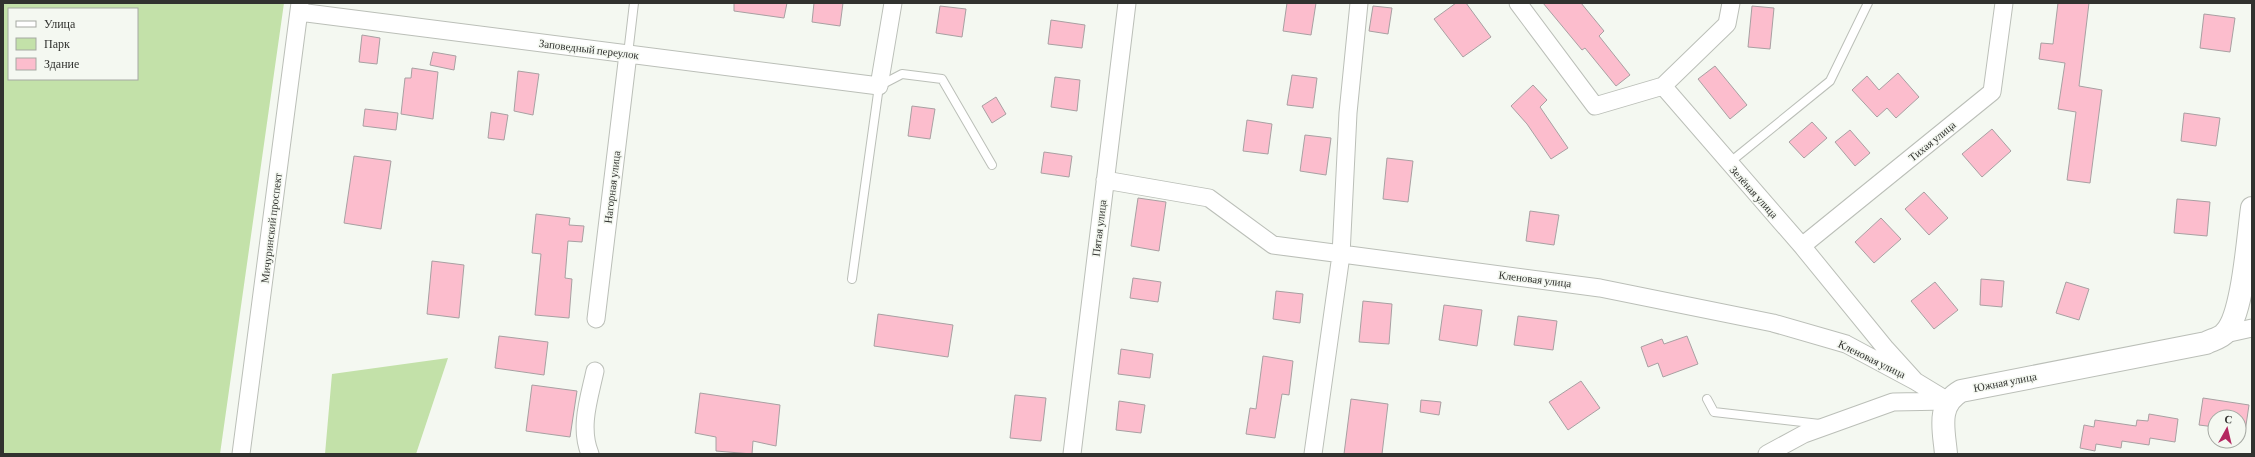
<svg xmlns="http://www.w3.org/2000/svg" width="2255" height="457" font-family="'Crimson Pro',serif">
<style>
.green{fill:#c3e1a9;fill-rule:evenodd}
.building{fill:#fcbdcd;stroke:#a8a0a2}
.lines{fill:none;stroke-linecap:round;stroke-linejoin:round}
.lane-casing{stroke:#bbbfb8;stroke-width:10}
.street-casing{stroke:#bbbfb8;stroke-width:19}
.secondary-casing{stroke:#bbbfb8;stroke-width:24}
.lane{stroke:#fff;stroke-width:8}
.street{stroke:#fff;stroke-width:17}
.secondary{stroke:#fff;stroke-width:22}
.labels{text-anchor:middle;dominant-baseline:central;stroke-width:3;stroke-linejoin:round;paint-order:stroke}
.street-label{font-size:11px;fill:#31322f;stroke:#f4f8f1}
</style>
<rect width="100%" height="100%" fill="#f4f8f1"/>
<path class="green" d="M3 3H284L220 454H3ZM9 9H137V79H9Z
M448 358 416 454H325L332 374Z"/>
<path class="building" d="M734 3H787L784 18 734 11Z
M814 3H843L840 26 812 22Z
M1287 3H1316L1311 35 1283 31Z
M1456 3H1466L1491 37 1463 57 1434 19Z
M1543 3H1581L1604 31 1599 36 1630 75 1616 86 1585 48 1582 50Z
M2058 3H2089L2079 86 2102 90 2090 183 2067 180 2076 112 2058 109 2065 63 2039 59 2041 43 2053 44Z
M940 6 966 9 962 37 936 33Z
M1373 6 1392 8 1388 34 1369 31Z
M1752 6 1774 8 1770 49 1748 47Z
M2204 14 2235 18 2230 52 2200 48Z
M1051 20 1085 25 1082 48 1048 44Z
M362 35 380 38 377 64 359 62Z
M433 52 456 56 454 70 430 65Z
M1715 66 1747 105 1730 119 1698 79Z
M412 68 438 72 433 119 401 114 405 78H411Z
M518 71 539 74 533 115 514 111Z
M1898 73 1919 97 1896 118 1887 108 1877 117 1852 90 1867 76 1879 90Z
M1292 75 1317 78 1313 108 1287 105Z
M1055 77 1080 80 1077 111 1051 107Z
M1533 85 1547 100 1540 107 1568 148 1551 159 1527 124 1511 106Z
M996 97 1006 114 992 123 982 106Z
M912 106 935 109 930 139 908 136Z
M365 109 398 113 396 130 363 126Z
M491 112 508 115 504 140 488 138Z
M2184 113 2220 118 2216 146 2181 141Z
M1247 120 1272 124 1268 154 1243 151Z
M1812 122 1827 138 1804 158 1789 142Z
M1992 129 2011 151 1982 177 1962 154Z
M1850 130 1870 153 1855 166 1835 142Z
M1305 135 1331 138 1326 175 1300 171Z
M1044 152 1072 156 1069 177 1041 173Z
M354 156 391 161 381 229 344 223Z
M1387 158 1413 161 1408 202 1383 199Z
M1924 192 1948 218 1929 235 1905 209Z
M1138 198 1166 202 1159 251 1131 246Z
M2177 199 2210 202 2207 236 2174 233Z
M1530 211 1559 215 1554 245 1526 241Z
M536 214 570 218 569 225 584 226 582 242 568 241 565 278 572 279 569 318 535 315 541 254 532 253Z
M1881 218 1901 239 1874 263 1855 242Z
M432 261 464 265 459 318 427 314Z
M1133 278 1161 282 1158 302 1130 298Z
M1981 279 2004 281 2002 307 1980 305Z
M1935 282 1958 310 1934 329 1911 301Z
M2066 282 2089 289 2079 320 2056 313Z
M1276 291 1303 294 1300 323 1273 319Z
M1363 301 1392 304 1389 344 1359 342Z
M1444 305 1482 310 1477 346 1439 340Z
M878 314 953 325 948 357 874 346Z
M1518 316 1557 321 1553 350 1514 345Z
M499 336 548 342 544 375 495 368Z
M1687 336 1698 364 1663 377 1658 363 1648 367 1641 347 1662 339 1664 344Z
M1121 349 1153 354 1150 378 1118 374Z
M1263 356 1293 361 1289 395 1282 394 1275 438 1246 434 1250 408 1256 409Z
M1581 381 1600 408 1568 430 1549 402Z
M532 385 577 391 570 437 526 431Z
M700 393 780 405 776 446 753 441 752 454 716 451V437L695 433Z
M1015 395 1046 398 1041 441 1010 438Z
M2203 398 2249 405 2245 432 2239 431V417H2215V427L2199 425Z
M1351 399 1388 404 1382 454H1344Z
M1421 400 1441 402 1439 415 1420 412Z
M1119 401 1145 405 1141 433 1116 430Z
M2149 414 2178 419 2175 442 2150 438 2149 445 2122 441 2121 448 2096 444 2095 451 2080 448 2084 425 2094 427 2095 420 2136 426 2137 420 2148 421Z"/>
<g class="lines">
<g class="lane-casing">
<path id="lane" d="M628 54 634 3
M1729 163 1830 81 1868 3
M852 279 879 86 902 74 942 79 992 165
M1707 399 1714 412 1820 424"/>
</g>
<g class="street-casing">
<path id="street" d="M1518 3 1595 106 1663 86 1727 24 1731 3
M299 12 879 86 893 3
M1663 86 1802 246 1886 349 1915 381 1948 401
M1105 180 1209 198 1273 245 1600 288 1773 323 1846 344 1915 381
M1802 246 1992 92 2004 3
M596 319 628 54
M2225 334 2252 328
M241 454 300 3
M590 454C579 427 589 399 595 371
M1072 454 1127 3
M1313 454 1341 255 1348 113 1359 3
M1767 454 1804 434 1893 402 1948 401"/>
</g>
<g class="secondary-casing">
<path id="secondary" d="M1946 454C1944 430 1936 405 1961 391L2206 343C2211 340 2221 338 2225 333 2243 316 2248 235 2252 208"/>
</g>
<use href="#lane" class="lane"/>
<use href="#street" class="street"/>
<use href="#secondary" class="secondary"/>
</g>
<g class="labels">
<g class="street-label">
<text transform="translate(589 49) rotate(7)">Заповедный переулок</text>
<text transform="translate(1932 141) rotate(-39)">Тихая улица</text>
<text transform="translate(612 187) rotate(-83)">Нагорная улица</text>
<text transform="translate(1754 192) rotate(48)">Зелёная улица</text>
<text transform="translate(271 228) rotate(-83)">Мичуринский проспект</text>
<text transform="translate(1099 228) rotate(-83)">Пятая улица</text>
<text transform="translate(1535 279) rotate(7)">Кленовая улица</text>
<text transform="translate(1872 359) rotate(26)">Кленовая улица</text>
<text transform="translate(2005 382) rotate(-11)">Южная улица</text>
</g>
</g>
<rect width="2255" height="457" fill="none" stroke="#31322f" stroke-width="8"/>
<rect x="8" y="8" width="130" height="72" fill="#f4f8f1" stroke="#a6a9a3"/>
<rect x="16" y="21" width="20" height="6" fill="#ffffff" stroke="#a6a9a3"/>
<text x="44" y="28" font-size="12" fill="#31322f">Улица</text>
<rect x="16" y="38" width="20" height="12" fill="#c3e1a9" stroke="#a6a9a3"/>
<text x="44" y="48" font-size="12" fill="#31322f">Парк</text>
<rect x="16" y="58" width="20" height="12" fill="#fcbdcd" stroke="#a6a9a3"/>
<text x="44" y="68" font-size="12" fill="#31322f">Здание</text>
<g transform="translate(2227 429) rotate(8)"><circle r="19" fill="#f4f8f1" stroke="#a6a9a3"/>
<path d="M0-3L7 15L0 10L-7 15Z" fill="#b42760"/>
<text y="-6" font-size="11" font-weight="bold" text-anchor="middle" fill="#31322f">С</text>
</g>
</svg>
